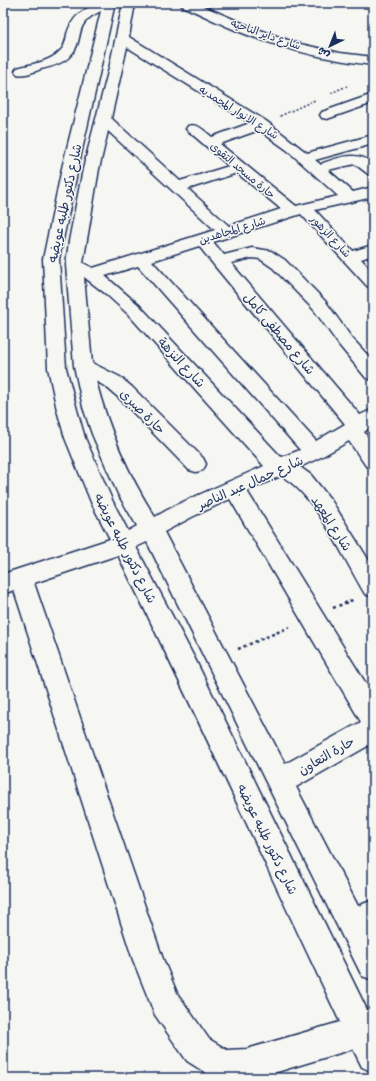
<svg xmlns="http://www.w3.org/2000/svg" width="376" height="1081" font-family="'Patrick Hand','Playpen Sans Arabic',sans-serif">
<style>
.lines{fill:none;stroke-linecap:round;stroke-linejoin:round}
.minor-casing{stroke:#1b2f5e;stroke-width:3}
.path-far1{stroke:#1b2f5e;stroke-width:1.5;stroke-dasharray:2 2;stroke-linecap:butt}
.path{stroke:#1b2f5e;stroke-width:2.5;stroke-dasharray:3 3;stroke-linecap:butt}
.minor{fill:#f6f6f2;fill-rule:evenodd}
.labels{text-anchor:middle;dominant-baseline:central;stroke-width:3;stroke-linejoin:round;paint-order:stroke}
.far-street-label{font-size:11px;fill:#1b2f5e;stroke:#f6f6f2}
.street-label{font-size:13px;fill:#1b2f5e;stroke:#f6f6f2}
</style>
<rect width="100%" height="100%" fill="#f6f6f2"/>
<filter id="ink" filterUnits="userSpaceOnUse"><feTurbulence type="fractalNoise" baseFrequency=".025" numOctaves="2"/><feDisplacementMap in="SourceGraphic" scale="8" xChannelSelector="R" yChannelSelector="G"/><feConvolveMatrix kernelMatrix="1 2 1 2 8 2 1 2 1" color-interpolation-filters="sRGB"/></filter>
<g filter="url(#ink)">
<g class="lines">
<g class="minor-casing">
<path id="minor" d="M98 3H115L78 168 59 259 66 368 77 410 85 438 113 502 128 531 137 526 118 494 92 434 83 407 74 366 66 265 69 241 83 169 110 64 123 3H135L129 37 266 121 307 153 373 135V144L315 160 321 165 323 163C340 157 356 151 373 163V176L368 174 355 164 328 170 353 192 373 187V197L315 210 353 251 373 245V255L361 259 373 272V288L367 286 301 214 213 242 224 255 252 248 271 251 285 260 326 302 351 337 373 361V380L366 378 339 345 314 310 273 268 260 259 252 258 231 263 360 415 373 409V425L364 432 373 444V468L366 466 349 441 321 457 300 467 311 475 331 500 373 567V597L365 594C345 561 315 493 281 476L247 491 373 695V743L296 787 358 906 373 900V929L371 930 373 934V980L362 976 147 542 136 547 195 659 372 1020 373 1072 362 1067 353 1049 257 1078H214L187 1061 155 1015 133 960 14 590 3 594V574L110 539 91 502 65 438 57 410 48 368 43 259 62 168 101 11C70 25 87 40 69 57 62 64 50 67 41 69 33 72 25 76 17 74L15 71 17 68C31 64 50 62 60 51 65 47 66 40 67 34 72 17 82 10 98 3ZM127 47 250 123 212 137C204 131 198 123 188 126L186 129 229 166 180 181 111 118ZM259 130 287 150 338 196 296 206 220 144ZM108 131 215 230 93 268 83 263 99 169ZM237 173 281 209 229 226 188 189ZM199 246 214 265 345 424 316 441 152 261ZM138 266 300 450 282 457 280 456 140 306 105 276ZM84 277 106 294 128 314 264 466 176 505 155 517C128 475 109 430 96 381L106 387 118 397 189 470 196 472 203 470 206 464 203 458 132 387 120 377 92 363ZM230 499 361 722 285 764 164 532 192 517ZM118 555C194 709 266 866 340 1022L247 1049 227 1050 209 1039 177 993 163 959 34 583Z
M180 3H196L249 26 296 43 340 53 373 57V65C327 60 283 49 240 32 220 24 201 14 182 6Z
M373 94V103L327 119 322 118 320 115 322 112Z"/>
</g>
<path class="path-far1" d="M331 93 347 86
M280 116 315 100"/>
<path class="path" d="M333 608 355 599
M238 649 290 627"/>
<use href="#minor" class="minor"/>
</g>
</g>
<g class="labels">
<g class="far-street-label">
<text transform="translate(266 34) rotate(19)">شارع داير الناحيه</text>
<text transform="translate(239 112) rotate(32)">شارع الانوار المحمديه</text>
<text transform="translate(243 170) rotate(40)">حارة مسجد التقوى</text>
<text transform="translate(232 230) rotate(-17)">شارع المجاهدين</text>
<text transform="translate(331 236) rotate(47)">شارع الزهور</text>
</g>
<g class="street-label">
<text transform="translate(64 203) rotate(-78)">شارع دكتور طلبه عويضه</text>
<text transform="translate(280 333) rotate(50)">شارع مصطفى كامل</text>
<text transform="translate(182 362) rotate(47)">شارع النزهة</text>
<text transform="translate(143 411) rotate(45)">حارة صبرى</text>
<text transform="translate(250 482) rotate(-24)">شارع جمال عبد الناصر</text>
<text transform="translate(332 523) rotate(57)">شارع المعهد</text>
<text transform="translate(126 548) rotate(63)">شارع دكتور طلبه عويضه</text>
<text transform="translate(326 755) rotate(-30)">حارة التعاون</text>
<text transform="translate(268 839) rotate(64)">شارع دكتور طلبه عويضه</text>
</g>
</g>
<rect width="376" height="1081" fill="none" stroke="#f6f6f2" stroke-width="16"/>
<rect x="8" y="8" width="360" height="1065" fill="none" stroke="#1b2f5e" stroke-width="1.5" filter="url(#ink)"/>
<g transform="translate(330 46) rotate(223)" stroke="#f6f6f2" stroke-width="3" paint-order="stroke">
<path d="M0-3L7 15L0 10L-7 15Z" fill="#1b2f5e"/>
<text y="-6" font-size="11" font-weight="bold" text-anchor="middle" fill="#1b2f5e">ش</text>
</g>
</svg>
